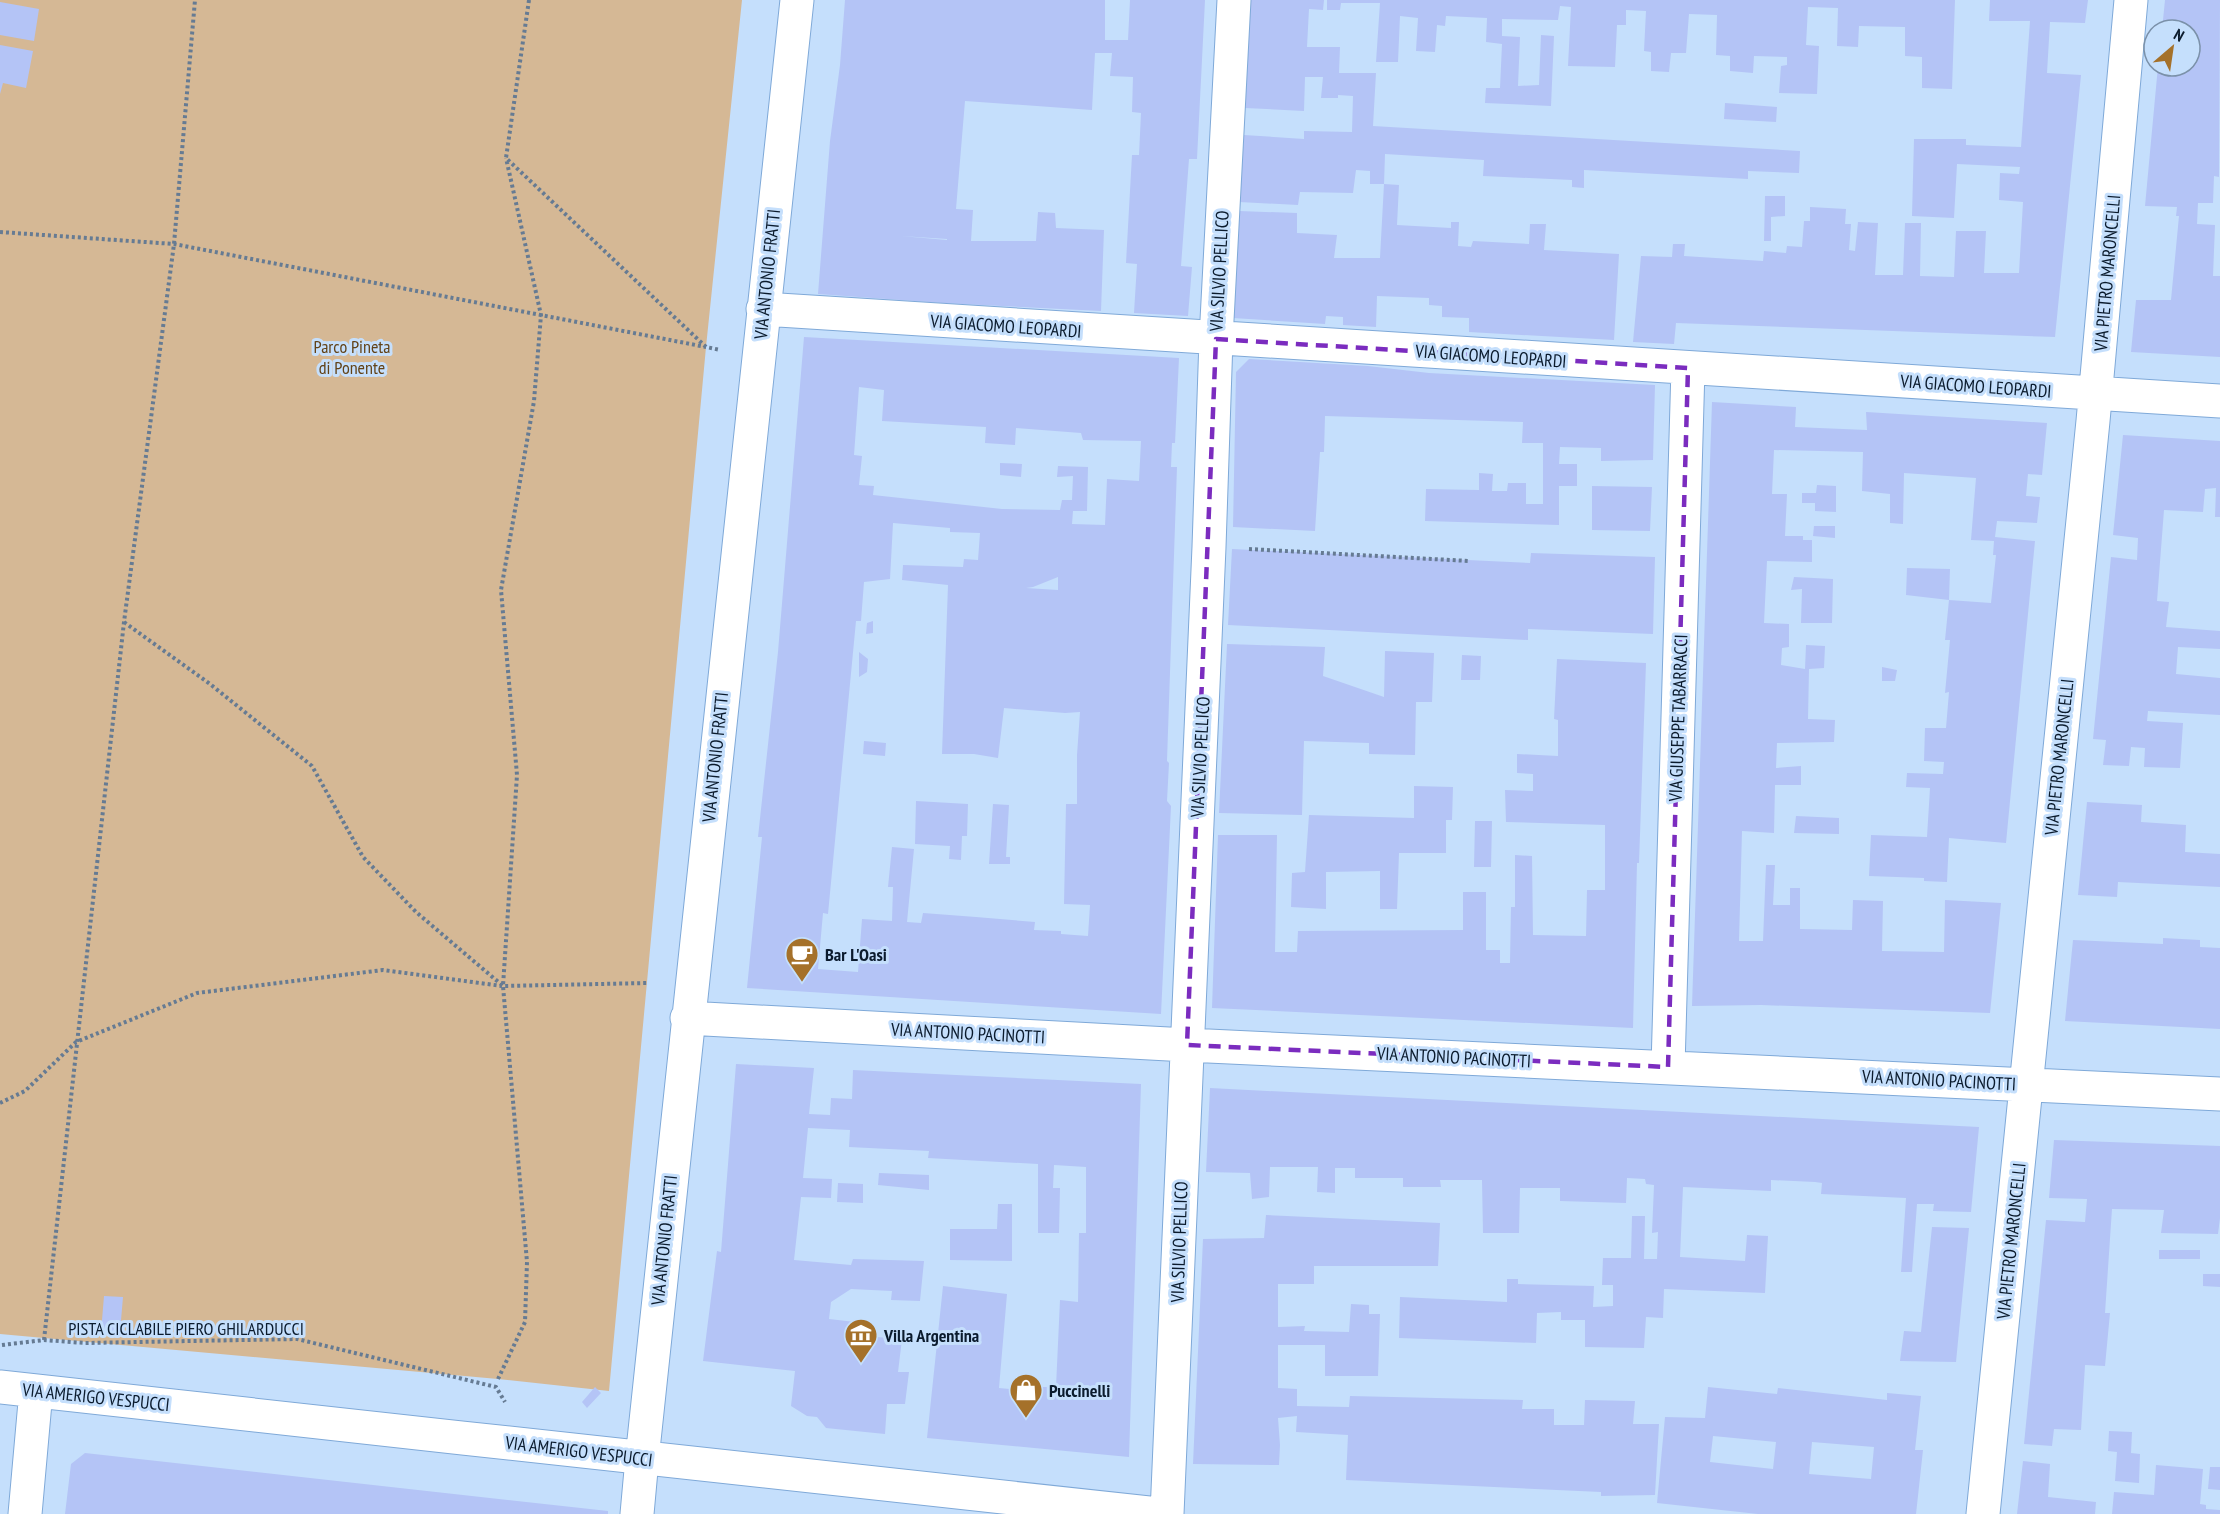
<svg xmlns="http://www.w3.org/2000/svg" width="2220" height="1514" font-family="'PT Sans Narrow',sans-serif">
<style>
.green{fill:#d5b895}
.building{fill:#b4c4f6;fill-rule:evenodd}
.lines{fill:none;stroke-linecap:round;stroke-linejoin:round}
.pedestrian-casing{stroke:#7fa9d8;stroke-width:35}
.minor-casing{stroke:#7fa9d8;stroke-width:35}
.path{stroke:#667b93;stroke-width:4;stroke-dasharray:3 3;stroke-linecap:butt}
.pedestrian{stroke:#fff;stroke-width:33}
.minor{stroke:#fff;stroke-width:33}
.marked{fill:none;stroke:#7b2cbf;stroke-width:4.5;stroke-dasharray:12 8;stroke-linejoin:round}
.labels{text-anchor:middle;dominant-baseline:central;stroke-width:6;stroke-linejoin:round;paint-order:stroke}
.street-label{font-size:18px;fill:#0b1b2d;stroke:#c5dffc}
.park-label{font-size:18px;fill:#624217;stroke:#c5dffc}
.poi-label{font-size:18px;font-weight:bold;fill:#0b1b2d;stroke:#c5dffc;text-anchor:start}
</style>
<rect width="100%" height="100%" fill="#c5dffc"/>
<path class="green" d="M0 0H742L706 347 609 1391 498 1379 0 1334Z"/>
<path class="building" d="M845 0H1105V40H1128L1130 0H1205L1197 159H1189L1181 266 1192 267 1188 316 1134 313 1137 264 1126 263 1132 155H1139L1141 113 1132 112 1133 77 1110 76 1112 53H1095L1092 110 965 101 956 209 973 210 971 241H1036L1038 212 1055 213 1056 228 1104 230 1101 311 942 303 818 294 830 141 840 65ZM901 236 947 239V240Z
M1251 0H1324L1323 10 1309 9 1307 47H1340L1339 73H1376L1373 126 1800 151 1799 173 1748 171V179L1584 170V188L1572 187V180L1483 176 1484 160 1385 154 1384 184H1370V171L1356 170 1353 193 1300 192 1298 205 1239 202 1244 135 1304 139V131L1352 132 1353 96 1338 95V98H1321L1323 77H1305L1304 111 1245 108Z
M1327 0H1955L1952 89 1922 88V57L1905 56V27L1859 26 1858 47 1837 46 1838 8 1808 7 1806 45 1819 46 1817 94 1779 93 1781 66 1787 65V57L1754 56 1753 73 1730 71V56L1716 55 1717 15 1689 14 1686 53H1671L1669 72 1651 71V52L1644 51 1646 11 1626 10V25H1617L1615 67 1568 66 1571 7 1560 6 1558 20 1502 19V36L1520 37 1518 86 1539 85 1541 35 1554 36 1551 106 1485 103 1486 88H1500L1502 44 1486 42 1487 18 1446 16 1445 26 1437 25 1435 52 1416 51 1418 18 1400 16 1398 62H1376L1380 3H1341L1340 10H1327Z
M1990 0H2088L2085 23 2050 22 2047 73 2081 75 2055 337 1676 323 1674 344 1633 342 1641 256 1672 257 1673 244H1685L1684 256 1763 261 1764 251 1786 253 1787 246 1802 247 1804 221H1810V207L1846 209 1845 224H1851L1849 250 1855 251 1858 222 1878 223 1875 275H1903L1905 223H1921L1920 276 1954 277 1956 231H1986L1984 273H2019L2023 202 1999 200 2000 173 2019 174 2020 167 1957 164 1954 218 1912 216 1914 139H1966V145L2021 147 2030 21H1989Z
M2165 0H2220L2219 177 2214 176 2213 203H2198L2197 224 2215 225 2213 276H2220V357L2131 352 2136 300H2171L2179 216H2176L2177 207 2145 206 2158 66H2190V30H2162Z
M0 2 39 9 34 41 0 35Z
M0 45 33 51 26 88 3 83 0 94Z
M1725 103 1777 107 1776 122 1724 119Z
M1384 184 1399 185 1397 225 1451 228V222H1459L1458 246 1471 247 1473 241 1529 244 1530 224H1546L1544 250 1619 254 1614 340 1469 332V318L1442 317V306L1429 305V298L1377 296 1376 327 1343 325V317L1326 316 1325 324 1233 318 1239 211 1297 213V233L1337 235 1334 258H1380Z
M1765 196H1785V216L1771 217V241H1764Z
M804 337 1179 358 1175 443H1172L1171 467H1177L1167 761 1169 763 1167 801 1171 806 1161 1014 747 988 762 837H758L778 652ZM859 387 884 390 882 421 986 427 985 443 1015 445 1016 428 1081 433 1083 440 1141 441 1139 481 1107 479 1105 525 1072 524 1073 511H1087L1088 467 1058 466 1057 477 1073 476 1072 500H1062L1060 510 1002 509 873 495 874 486 859 485 862 456 854 455ZM893 523 950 528V532L980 533 978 560 964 559 963 567 903 565 902 580 948 585 942 754H974L998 758 1004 708 1065 713 1080 712 1077 755V804H1066L1064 904 1090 905 1088 936 1061 934V931L1034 930 1035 922 976 917 923 913 921 923 907 922 914 849 892 847 888 887H893L892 921 862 919 858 972 818 969 823 913 828 914 856 621H861L864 582 890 579ZM1058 577V590L1026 588 1033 587Z
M1249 359 1368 366 1429 373 1655 385 1653 460 1601 461V448L1560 447 1559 464H1577V486H1559V525L1425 521 1426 489 1479 490V473L1493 474 1492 491H1507L1508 483H1526V504H1543V443H1522L1523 422 1325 416 1324 452H1320L1315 531 1233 527 1236 372Z
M1712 402 1796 407 1795 427 1867 430 1866 412 2047 423 2042 475 2028 474 2026 496 2040 497 2037 523 1997 521 1995 537 2035 541 2006 843 1949 838 1947 882 1924 881V878L1869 876 1871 835 1927 837 1930 788 1906 787 1907 773 1943 774 1944 762 1924 761 1925 728H1946L1949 692 1945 693 1950 640H1945L1949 600 1991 603 1996 555H1993L1994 541 1971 540 1976 478 1904 473 1903 524 1890 523V494L1862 491 1863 452 1774 450 1772 494H1787L1785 536H1803V540H1812V562L1767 561 1764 623 1789 624V647L1782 648 1781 665 1805 669 1806 645 1825 646 1824 668 1809 669 1808 719 1835 720 1834 742 1777 743 1776 768 1801 766V785H1775L1774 833 1742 831 1739 941H1763L1766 865H1775L1773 905H1790V888H1800V929L1852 930 1853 900 1883 901 1882 951 1944 952 1945 900 2001 903 1990 1013 1761 1005 1692 1006Z
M2123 435 2220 441V517H2215L2216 488 2205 489 2203 512 2164 510 2157 601 2169 602 2166 627 2220 631V649L2178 647 2176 674 2220 678V715L2148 711 2147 721 2183 723 2180 768 2144 767 2145 748 2131 747 2129 766 2103 765 2106 740 2093 739 2111 557 2137 560 2138 538 2113 535Z
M1000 463 1022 464 1021 477 1000 475Z
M1817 485 1836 486V512L1815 511V503H1802V493H1816Z
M1592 486 1652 487 1650 531 1592 530Z
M1814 526H1835V538L1813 536Z
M1232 549 1530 563 1531 553 1655 557 1653 634 1528 629V640L1228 625Z
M1907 568 1950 569 1949 600 1906 595Z
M1794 577 1833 579 1832 623H1801L1802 589 1791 590Z
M873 621V633L866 634 867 623Z
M1227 644 1325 647 1323 676 1384 697 1385 651 1434 653 1432 702H1416L1415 755 1369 754V743L1304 741 1302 815 1219 813Z
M859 652 868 659 867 672 859 677Z
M1462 655 1481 656 1480 680H1461Z
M1557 659 1646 663 1639 863H1637L1633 1028 1212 1008 1218 835H1277L1275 952H1297L1298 931 1463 930V892H1486V950H1500V963H1510L1511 907H1515V855L1532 856 1533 935 1586 936 1587 890H1605V825L1506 822 1505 790 1533 791V774L1517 773V754L1558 756V720L1554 719Z
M1882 667 1897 670 1895 681H1882Z
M864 741 886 743 885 756 863 754Z
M1414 786 1453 787 1452 820H1446V853H1399L1397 909H1380V871L1326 872V909L1291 907 1292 873 1305 872 1309 815 1414 818Z
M916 801 968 804 967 836H962L961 860 949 859 950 846 915 844Z
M2087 802 2142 805 2141 822 2186 825 2185 852 2220 854V887L2118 882 2117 897 2078 895Z
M993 804 1009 805 1006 857H1010V864H989Z
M1796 816 1839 818V834L1794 833Z
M1475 821H1492L1491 867H1474Z
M2163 938 2200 940V947L2220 948V1029L2065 1021 2073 940 2163 944Z
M736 1064 814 1068 809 1114 830 1115 831 1098 852 1099 853 1070 1141 1084 1129 1457 927 1438 943 1286 1007 1294 999 1388 1040 1392V1387H1056L1060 1300 1078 1302 1079 1233H1086V1167L1054 1165 1053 1188H1060L1059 1233H1038V1164L928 1158 929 1151 849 1147 850 1130 808 1128 803 1178 832 1179 831 1198 801 1197 794 1260 851 1265 853 1259 924 1261 920 1301 891 1300 892 1291 851 1289 831 1302 829 1319 864 1323V1336L902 1339 898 1372H909L905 1404H887L885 1434 826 1428 817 1417 807 1416 791 1406 795 1371 703 1361 717 1251 721 1252Z
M1210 1088 1979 1127 1971 1212 1933 1211 1934 1204H1917L1912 1272H1901L1906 1198 1821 1194 1822 1183 1815 1182 1771 1180V1191L1683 1187 1680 1257 1745 1261 1747 1235 1768 1236 1765 1293 1664 1289 1663 1318 1646 1317 1644 1348 1585 1347V1320H1561V1312L1537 1313 1536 1343 1399 1338 1400 1297 1507 1302V1279H1518V1284L1594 1286 1593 1307 1613 1306V1285H1602L1603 1258H1631L1632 1216H1645L1644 1259H1657L1658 1232 1652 1233 1654 1185 1646 1184 1645 1179 1627 1178 1626 1203 1560 1201V1188H1520L1519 1233H1483L1482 1180H1440L1441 1187H1403V1178H1355V1168H1335V1193L1317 1192 1318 1167H1270L1269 1197 1252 1199 1250 1173 1206 1172Z
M2054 1140 2220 1146V1218L2218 1234 2161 1233 2164 1210 2112 1209 2105 1313H2110L2105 1366 2085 1365 2081 1430 2054 1429 2052 1446 2024 1444 2046 1220 2085 1222 2087 1199 2049 1198Z
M879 1173 929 1175V1190L878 1185Z
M838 1183 863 1184V1203L837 1202Z
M998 1204H1012V1261L950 1260V1229H997Z
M1266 1215 1440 1223 1438 1266H1314V1284H1278V1327L1305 1326 1304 1331 1349 1332 1351 1304 1369 1305V1314H1380L1378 1376H1325V1345H1278V1388L1297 1389V1406L1349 1407 1350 1396 1523 1400 1522 1409H1554V1425H1584L1585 1400 1635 1401 1633 1424H1659L1655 1495 1601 1496V1492L1346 1480 1348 1435 1296 1432 1297 1416 1278 1418 1280 1445 1279 1465 1193 1464 1203 1239 1264 1238Z
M1932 1227 1969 1228 1956 1362 1900 1361 1904 1331 1921 1332Z
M2159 1250H2200V1259H2159Z
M2203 1274H2220V1287L2203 1286Z
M104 1296 123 1297 120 1332H101Z
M595 1387 601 1393 587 1408 582 1402Z
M1708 1387 1777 1394 1778 1388 1887 1400V1393L1921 1396 1915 1450H1923L1916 1514H1758L1657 1503 1665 1417 1705 1418ZM1713 1436 1776 1442 1773 1469 1710 1462ZM1812 1442 1874 1447 1871 1479 1809 1474Z
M2109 1431 2132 1432 2131 1453 2140 1454 2139 1483 2115 1481 2117 1452 2108 1451Z
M85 1453 608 1511V1514H65L71 1464Z
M2023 1461 2050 1464 2048 1497 2096 1502 2095 1514H2017Z
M2156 1465 2203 1469 2200 1504 2206 1505V1509L2220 1510V1514H2112L2114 1492 2154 1495Z
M2210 1467H2220V1490L2208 1489Z"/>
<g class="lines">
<g class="pedestrian-casing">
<path id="pedestrian" d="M637 1514 642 1459"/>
</g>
<g class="minor-casing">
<path id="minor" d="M763 309 2220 401
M687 1018 1187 1045 2220 1094
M1668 1067 1688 368
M0 1387C386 1429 772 1473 1158 1514
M642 1459 797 0
M25 1514 36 1391
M1167 1514 1209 547 1216 339 1234 0
M1983 1514 2093 421 2131 0"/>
</g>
<path class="path" d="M529 0 506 158 706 347 720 350
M0 232 174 244 706 347
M1249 549 1469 561
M124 622 210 684 312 766 363 857 416 912 503 986 647 983
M0 1103 25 1091 76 1042 197 993 383 970 502 986
M44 1340 124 622 174 244 195 0
M2 1345 44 1340 85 1343 297 1339 496 1387 505 1402
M498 1379 525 1322 527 1262 503 986 517 775 501 590 534 401 541 315 506 158"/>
<use href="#pedestrian" class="pedestrian"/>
<use href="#minor" class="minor"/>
</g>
<path class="marked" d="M1216 339 1688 368 1668 1067 1187 1045Z"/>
<defs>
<g id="cafe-pin" transform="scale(1.725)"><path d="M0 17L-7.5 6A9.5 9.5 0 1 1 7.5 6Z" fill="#a5712a" stroke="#c5dffc"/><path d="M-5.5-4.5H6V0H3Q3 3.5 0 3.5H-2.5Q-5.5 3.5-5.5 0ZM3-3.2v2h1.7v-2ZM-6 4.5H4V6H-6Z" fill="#fff"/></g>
<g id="museum-pin" transform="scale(1.725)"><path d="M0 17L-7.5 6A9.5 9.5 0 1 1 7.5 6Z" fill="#a5712a" stroke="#c5dffc"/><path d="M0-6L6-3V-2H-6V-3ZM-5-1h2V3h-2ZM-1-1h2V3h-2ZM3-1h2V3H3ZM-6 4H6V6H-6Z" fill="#fff"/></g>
<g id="shop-pin" transform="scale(1.725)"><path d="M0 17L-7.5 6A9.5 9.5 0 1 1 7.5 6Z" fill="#a5712a" stroke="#c5dffc"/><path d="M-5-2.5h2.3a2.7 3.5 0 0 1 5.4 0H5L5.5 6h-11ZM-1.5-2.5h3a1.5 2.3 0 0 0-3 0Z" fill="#fff"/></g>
</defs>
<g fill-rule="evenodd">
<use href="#cafe-pin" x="802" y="954"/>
<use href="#museum-pin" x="861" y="1335"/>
<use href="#shop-pin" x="1026" y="1390"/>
</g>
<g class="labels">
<g class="street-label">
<text transform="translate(1219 271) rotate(-87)">VIA SILVIO PELLICO</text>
<text transform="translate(2107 273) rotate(-85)">VIA PIETRO MARONCELLI</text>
<text transform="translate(767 274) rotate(-84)">VIA ANTONIO FRATTI</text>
<text transform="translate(1006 326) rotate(4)">VIA GIACOMO LEOPARDI</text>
<text transform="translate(1491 356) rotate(4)">VIA GIACOMO LEOPARDI</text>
<text transform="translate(1976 386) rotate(4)">VIA GIACOMO LEOPARDI</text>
<text transform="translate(1678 718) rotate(-88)">VIA GIUSEPPE TABARRACCI</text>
<text transform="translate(715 757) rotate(-84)">VIA ANTONIO FRATTI</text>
<text transform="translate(1200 757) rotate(-87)">VIA SILVIO PELLICO</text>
<text transform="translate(2059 757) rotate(-84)">VIA PIETRO MARONCELLI</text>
<text transform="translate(968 1033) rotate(3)">VIA ANTONIO PACINOTTI</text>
<text transform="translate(1454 1057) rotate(3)">VIA ANTONIO PACINOTTI</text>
<text transform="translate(1939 1080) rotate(3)">VIA ANTONIO PACINOTTI</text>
<text transform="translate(664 1240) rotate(-84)">VIA ANTONIO FRATTI</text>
<text transform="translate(2011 1241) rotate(-84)">VIA PIETRO MARONCELLI</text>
<text transform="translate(1179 1242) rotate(-88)">VIA SILVIO PELLICO</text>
<text x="186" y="1328">PISTA CICLABILE PIERO GHILARDUCCI</text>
<text transform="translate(96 1397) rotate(6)">VIA AMERIGO VESPUCCI</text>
<text transform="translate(579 1451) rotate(7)">VIA AMERIGO VESPUCCI</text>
</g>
<g class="park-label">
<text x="352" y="346">Parco Pineta<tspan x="352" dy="21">di Ponente</tspan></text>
</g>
<g class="poi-label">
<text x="825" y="954">Bar L'Oasi</text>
<text x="884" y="1335">Villa Argentina</text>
<text x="1049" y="1390">Puccinelli</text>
</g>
</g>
<g transform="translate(2172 48) rotate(29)"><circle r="28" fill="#c5dffc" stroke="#7b91a9" stroke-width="1.5"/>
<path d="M0-4.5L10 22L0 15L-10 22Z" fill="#a5712a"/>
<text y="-9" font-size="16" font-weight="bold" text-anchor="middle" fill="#0b1b2d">N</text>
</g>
</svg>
